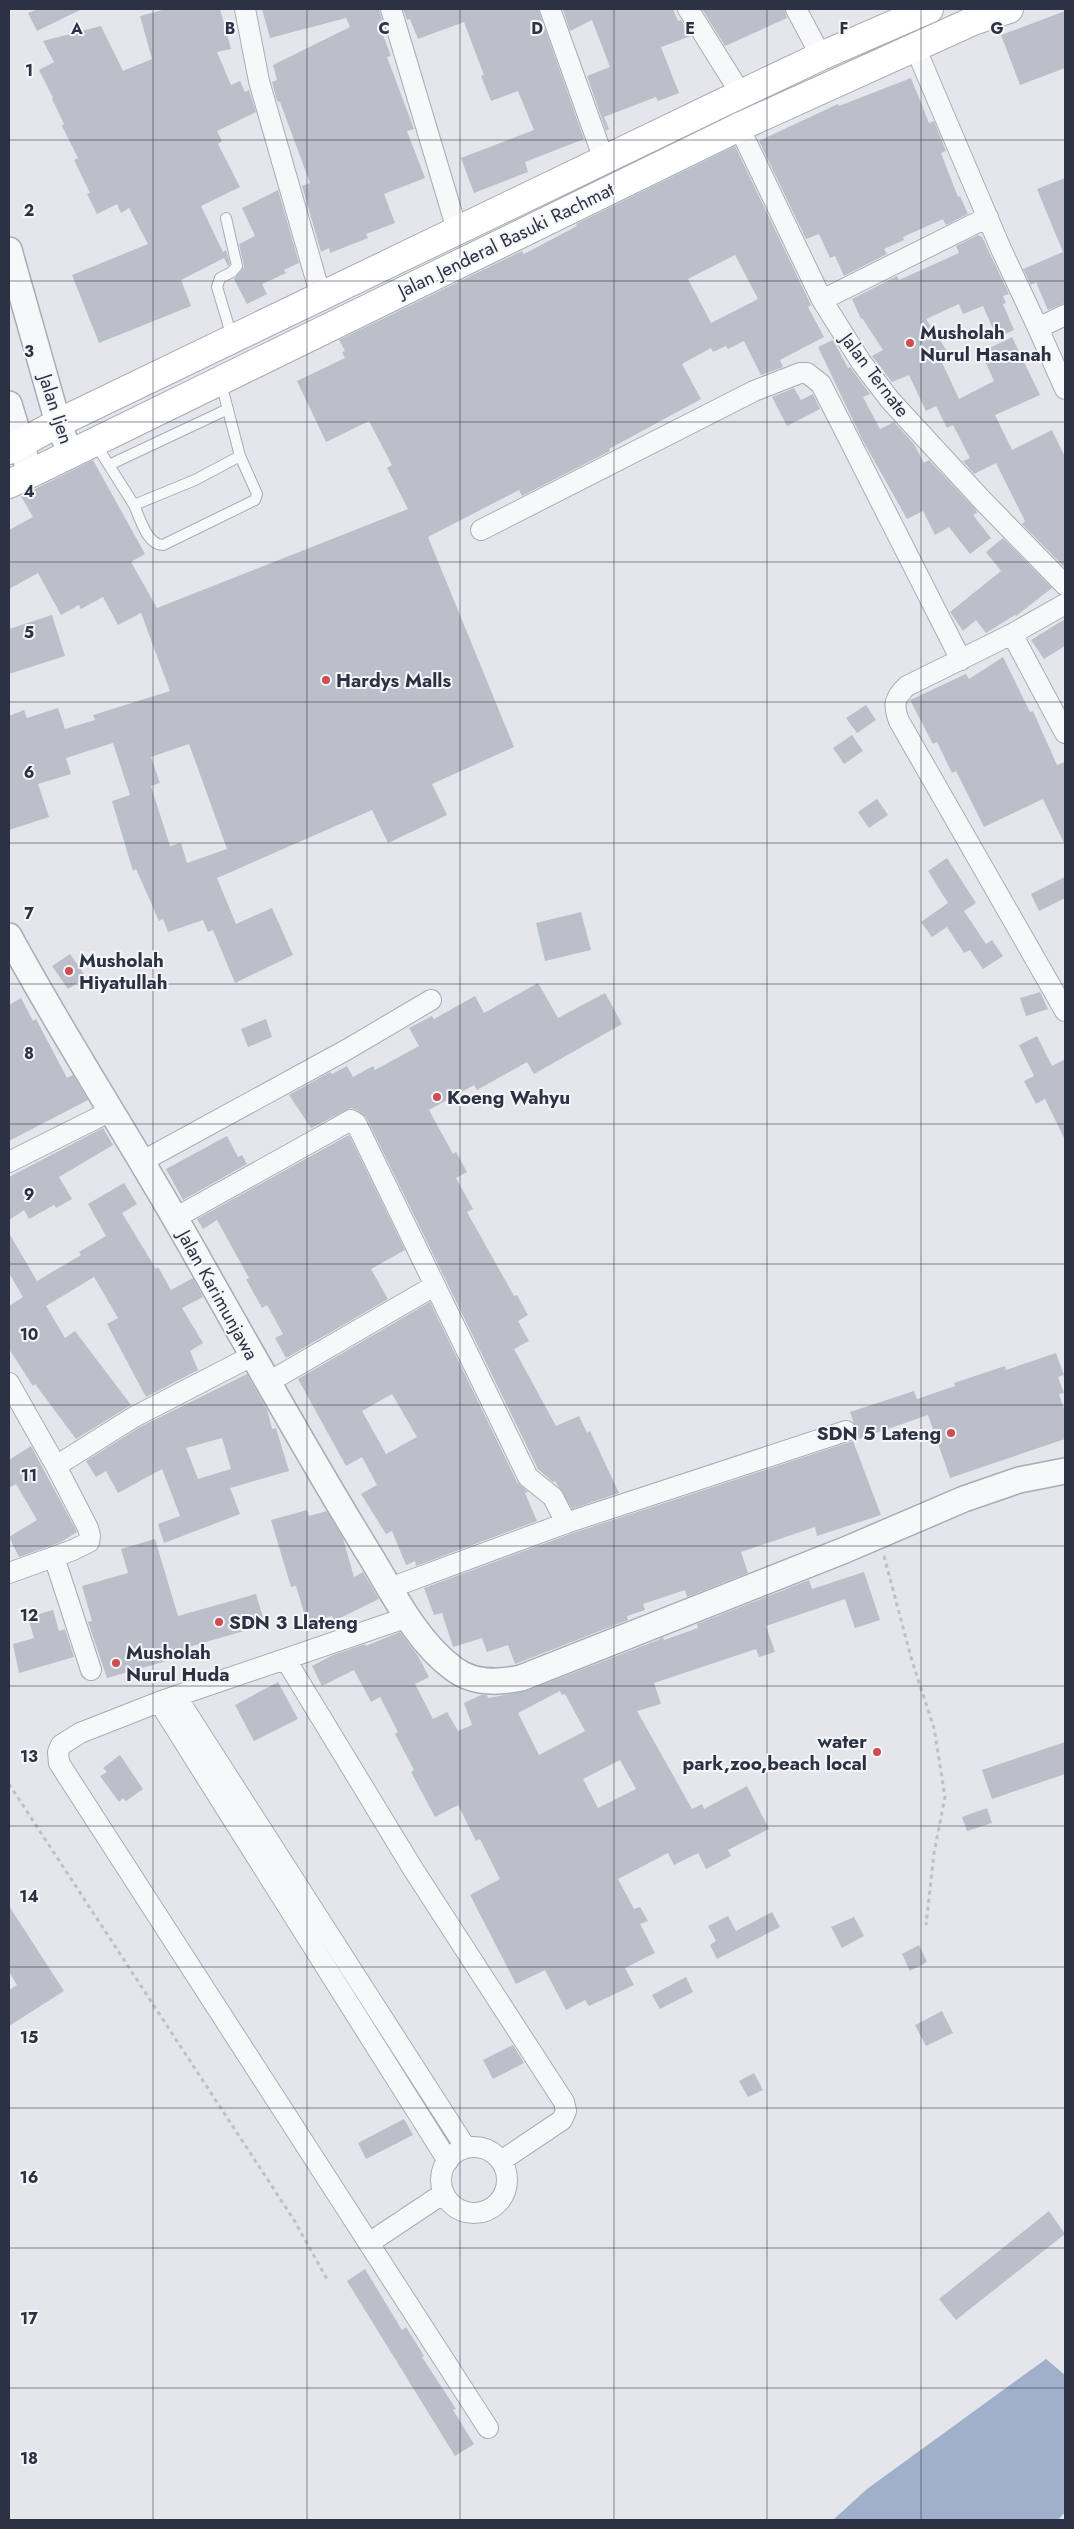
<svg xmlns="http://www.w3.org/2000/svg" width="1074" height="2529" font-family="Jost,sans-serif">
<style>
.water{fill:#a0b0cb}
.building{fill:#bbbfc9;fill-rule:evenodd}
.lines{fill:none;stroke-linecap:round;stroke-linejoin:round}
.service-casing{stroke:#a9acb6;stroke-width:12}
.minor-casing{stroke:#a9acb6;stroke-width:22}
.tertiary-casing{stroke:#a9acb6;stroke-width:28}
.secondary-casing{stroke:#a9acb6;stroke-width:30}
.path{stroke:#bec1c7;stroke-width:3;stroke-dasharray:4 4;stroke-linecap:butt}
.service{stroke:#f7f8fa;stroke-width:10}
.minor{stroke:#f7f8fa;stroke-width:20}
.tertiary{stroke:#f7f8fa;stroke-width:25}
.secondary{stroke:#fff;stroke-width:28}
.grid{fill:none;stroke:#2c3244;stroke-width:1;stroke-opacity:0.55}
.poi-dot{fill:#cd4d52;stroke:#f4f6f9;stroke-width:2}
.labels{text-anchor:middle;dominant-baseline:central;stroke-width:4;stroke-linejoin:round;paint-order:stroke}
.street-label{font-size:19px;fill:#2c3244;stroke:#f4f6f9}
.poi-label{font-size:19px;font-weight:bold;fill:#2c3244;stroke:#f4f6f9;text-anchor:start}
.grid-label{font-size:16px;text-anchor:middle;font-weight:bold;fill:#2c3244;stroke:#f4f6f9;stroke-width:4;stroke-linejoin:round;paint-order:stroke}
</style>
<rect width="100%" height="100%" fill="#e4e6ec"/>
<path class="water" d="M1046 2359 1065 2375V2512L1058 2520H833L867 2489Z"/>
<path class="building" d="M38 9H82L37 31 28 13Z
M166 9H220L231 49 217 52 231 85 240 81 245 92 249 90 256 112 217 131 222 141 218 144 240 187 201 206 223 252 226 250 230 264 228 266 224 258 181 280 191 306 99 343 72 275 148 244 129 208 121 213 117 204 97 214 87 194 90 193 74 160 78 158 62 126 64 124 52 99 53 98 39 70 54 62 43 41 101 26 123 71 152 59 140 16Z
M262 9H379L384 26 380 27 391 56 387 57 414 129 407 131 425 178 384 194 395 223 366 234 368 238 330 253 329 248 321 252 302 186 310 183 280 102 277 101 272 82 277 80 273 65 350 27 346 18 270 38Z
M403 9H538L584 139 525 162 528 172 474 193 461 158 534 130 518 91 491 101 481 76 484 75 464 22 418 39 410 19 407 20Z
M563 9H673L678 21 681 20 691 36 661 47 679 93 658 101 656 97 604 117 609 129 606 131 587 76 610 67 592 20 570 31Z
M702 9H784L787 18 725 46Z
M1065 11V68L1020 85 1001 35Z
M911 78 929 123 934 121 946 151 941 153 958 197 960 196 968 214 946 225 943 219 903 237 904 240 884 249 887 254 844 276 835 256 830 258 819 234 806 239 759 141 838 104 839 106Z
M735 146 811 305 808 307 824 337 780 360 783 367 761 375 744 341 728 349 726 346 713 352 711 348 682 364 701 399 609 449 610 451 522 496 519 490 428 537 514 747 432 784 447 815 388 843 372 810 217 878 236 924 272 908 293 955 235 983 213 930 208 932 203 920 168 932 163 919 159 921 136 869 133 871 112 801 130 795 113 743 66 758 71 774 38 784 49 817 9 830V716L24 710 27 718 58 708 65 729 95 720 93 715 170 691 141 613 118 625 103 597 81 609 79 605 61 615 38 573 9 589V530L33 517 21 496 93 460 145 554 131 562 157 608 408 509 387 468 392 465 369 421 326 442 297 381 345 358 342 352 345 351 339 340 522 251 524 254 577 226 576 224ZM735 255 758 299 711 323 688 279ZM189 744 227 849 187 863 181 843 170 846 151 786 160 783 151 757Z
M1065 178V303L1048 310 1036 282 1031 285 1023 269 1063 252 1037 189Z
M278 190 299 263 284 270 286 273 262 284 267 294 247 304 234 279 244 267 239 244 255 236 242 208Z
M978 235 982 237 1009 294 1003 296 1006 303 1003 304 1014 330 997 338 983 306 963 314 959 304 926 319 947 351 939 356 959 399 994 381 981 352 1012 337 1040 395 995 415 1012 450 1052 430 1065 457V568L1022 524 1025 521 996 463 974 474 963 461 970 458 953 425 947 428 936 406 926 411 909 375 892 382 872 356 883 350 862 318 861 319 852 299 897 276 899 280 959 253 956 246Z
M833 340 848 368 850 367 870 394 863 397 880 429 894 422 914 444 924 463 929 460 976 510 977 513 973 515 991 538 970 554 949 527 935 535 923 511 907 519 862 439 818 347Z
M794 388 801 400 813 394 820 409 787 426 772 397Z
M1003 538 1052 588 1016 616 1015 615 986 633 976 620 963 631 950 612 1001 571 986 552Z
M52 615 65 656 9 674V629Z
M1065 619V646L1044 659 1031 640Z
M1003 657 1030 712 1033 711 1057 765 1065 762V845L1043 799 984 827 956 771 952 773 937 742 933 744 910 700 966 674 969 679Z
M866 705 876 720 857 733 846 718Z
M852 735 863 751 844 764 833 748Z
M877 799 888 815 869 828 858 812Z
M947 858 976 903 964 911 986 944 992 940 1003 956 983 969 970 950 964 953 947 927 932 937 921 922 948 903 928 871Z
M1065 877V898L1039 911 1031 894Z
M581 912 591 950 545 961 536 923Z
M70 954 86 977 68 989 52 966Z
M538 983 558 1018 605 993 622 1024 534 1074 527 1062 477 1090 474 1085 429 1110 453 1154 456 1152 467 1172 456 1178 473 1209 467 1212 514 1296 517 1295 528 1315 518 1321 529 1341 514 1349 556 1426 579 1416 587 1433 590 1431 619 1493 572 1509 555 1481 553 1482 538 1469 366 1117 357 1110 351 1108 311 1128 289 1095 330 1072 332 1074 347 1066 353 1077 373 1066 375 1070 419 1046 409 1028 432 1016 434 1019 475 996 484 1013Z
M1040 992 1048 1009 1026 1016 1020 998Z
M21 998 33 1021 36 1019 67 1078 73 1075 88 1100 9 1141V1005Z
M266 1019 272 1037 248 1047 241 1029Z
M1037 1036 1052 1066 1065 1059V1140L1045 1099 1036 1104 1024 1081 1034 1076 1019 1045Z
M103 1128 113 1145 59 1177 72 1199 56 1208 54 1205 29 1219 24 1210 9 1220V1177Z
M349 1135 405 1250 371 1269 388 1299 286 1358 275 1338 283 1334 267 1305 262 1308 246 1279 249 1278 217 1220 203 1229 197 1219Z
M227 1136 238 1157 242 1155 247 1164 183 1200 166 1169Z
M124 1183 137 1204 122 1213 156 1269 158 1267 171 1290 193 1278 203 1297 182 1308 203 1343 190 1351 198 1370 146 1397 107 1324 118 1318 94 1277 46 1306 65 1338 75 1331 131 1405 76 1439 35 1384 33 1386 9 1349V1306L23 1297 9 1273V1233L37 1281 81 1255 79 1252 106 1236 88 1204Z
M430 1302 517 1482 528 1492 525 1493 537 1521 416 1566 415 1561 406 1565 392 1531 386 1534 361 1494 377 1485 362 1457 346 1466 298 1379ZM392 1394 417 1437 386 1454 362 1411Z
M1056 1353 1064 1375 1058 1377 1064 1393 1059 1394 1065 1412V1439L950 1478 928 1415 859 1439 850 1412 914 1391 917 1399 955 1386 954 1383 1005 1366 1006 1370Z
M247 1374 267 1409 272 1429 276 1428 289 1471 230 1488 240 1514 164 1543 158 1524 180 1516 162 1469 118 1493 106 1471 96 1477 86 1461 140 1427ZM222 1438 231 1469 198 1479 186 1448Z
M853 1441 881 1515 817 1536 815 1527 741 1552 748 1573 687 1597 685 1590 643 1604 645 1610 627 1616 628 1620 515 1664 508 1645 487 1652 482 1638 453 1647 442 1613 434 1615 424 1588 570 1534Z
M31 1446 77 1532 61 1542 19 1557 9 1537 37 1520 16 1484 9 1488V1460Z
M307 1510 309 1516 327 1511 343 1538 354 1577 363 1572 379 1599 334 1621 332 1616 307 1623 296 1586 291 1587 271 1520Z
M155 1539 178 1616 256 1594 265 1625 175 1651 177 1658 107 1678 88 1622 92 1621 82 1586 128 1573 121 1549Z
M864 1572 880 1620 855 1628 845 1599 766 1626 775 1652 759 1657 756 1649 654 1683 661 1704 637 1711 692 1809 702 1804 704 1809 747 1786 769 1829 728 1850 731 1856 706 1869 698 1853 674 1865 668 1853 618 1879 634 1909 640 1907 648 1921 640 1924 655 1953 625 1968 634 1985 589 2006 585 2000 566 2010 545 1970 516 1984 470 1895 500 1879 480 1839 476 1841 458 1805 435 1817 411 1772 414 1770 395 1734 398 1732 380 1697 371 1702 354 1670 322 1686 312 1666 333 1655 365 1644 366 1646 400 1632 418 1656 429 1677 415 1684 433 1719 447 1712 458 1731 472 1725 464 1703 481 1695H487L488 1698 526 1691 658 1640 663 1637 664 1640 698 1628 697 1624 809 1580 812 1589ZM560 1691 562 1695 565 1694 585 1731 539 1755 518 1713ZM620 1760 636 1789 598 1808 583 1779Z
M53 1610 59 1631 65 1629 74 1657 19 1673 13 1644 34 1638 28 1617Z
M278 1682 298 1719 254 1741 235 1705Z
M1065 1742V1774L992 1799 982 1770Z
M120 1755 143 1789 126 1801 123 1798 119 1802 100 1776 107 1772 103 1768Z
M987 1808 992 1823 967 1831 962 1817Z
M9 1906 64 1991 9 2026V1990L17 1985 9 1972Z
M772 1912 780 1927 717 1959 710 1945 716 1941 708 1926 728 1916 736 1931Z
M854 1917 864 1936 842 1948 831 1927Z
M919 1945 927 1962 910 1971 902 1954Z
M686 1977 693 1992 660 2009 652 1995Z
M942 2011 953 2033 926 2046 915 2025Z
M513 2045 524 2063 493 2079 483 2060Z
M754 2073 763 2090 748 2097 739 2081Z
M404 2119 413 2135 366 2159 358 2143Z
M1049 2211 1065 2234 956 2320 939 2299Z
M365 2269 402 2330 406 2327 424 2356 422 2357 456 2409 453 2410 474 2444 455 2456 347 2281Z"/>
<g class="lines">
<g class="service-casing">
<path id="service" d="M226 218 237 266 232 272 220 278 217 287 232 337
M95 443 134 505 195 480 240 456 221 383
M109 465 228 409
M134 505C140 518 147 545 163 545L255 500 257 494 240 456"/>
</g>
<g class="minor-casing">
<path id="minor" d="M245 9 259 81 321 297
M391 9 457 230
M550 9 604 160
M688 9 741 94
M796 9 821 56
M915 47 1001 249 1038 328
M739 127 822 300 861 362 890 400 983 501 1065 585
M822 300 988 217
M1065 315 1038 328 1065 389
M481 530 754 391 800 373H807L821 384 961 660
M1065 604 1012 634 907 686C894 698 893 705 899 721L1065 1011
M1012 634 1065 733
M9 1162 111 1111
M141 1162 348 1049 431 1000
M175 1218 351 1120 356 1123 528 1477 553 1497 566 1523
M9 1383 56 1466 134 1417 252 1356
M267 1383 434 1286
M54 1557 91 1670
M9 1573 73 1550 89 1542 90 1536 88 1528 56 1466
M390 1588 566 1523 846 1431
M408 1617 159 1702 80 1733 61 1745 58 1752 59 1763 488 2428
M286 1660 413 1869 564 2102 566 2111 562 2120 501 2161
M176 1696 466 2148
M159 1702 448 2161
M441 2180a33 33 0 1 1 66 0a33 33 0 1 1-66 0Z
M369 2243 444 2193"/>
</g>
<g class="tertiary-casing">
<path id="tertiary" d="M9 250 58 423 70 453
M9 404 30 473
M9 936C69 1047 139 1152 200 1262 256 1361 311 1460 371 1557 394 1595 417 1642 454 1669 474 1684 498 1683 521 1678L845 1550 964 1499 1019 1480 1065 1471"/>
</g>
<g class="secondary-casing">
<path id="secondary" d="M9 450 58 423 726 101 821 56 929 9
M9 484 739 127 973 21 1009 9"/>
</g>
<path class="path" d="M884 1556 912 1661 934 1728 945 1797 934 1853 926 1925
M9 1784 294 2220 327 2279"/>
<use href="#service" class="service"/>
<use href="#minor" class="minor"/>
<use href="#tertiary" class="tertiary"/>
<use href="#secondary" class="secondary"/>
</g>
<path class="grid" d="M153 9V2520M307 9V2520M460 9V2520M614 9V2520M767 9V2520M921 9V2520M9 140H1065M9 281H1065M9 422H1065M9 562H1065M9 702H1065M9 843H1065M9 984H1065M9 1124H1065M9 1264H1065M9 1405H1065M9 1546H1065M9 1686H1065M9 1826H1065M9 1967H1065M9 2108H1065M9 2248H1065M9 2388H1065"/>
<g class="poi-dot">
<circle cx="910" cy="343" r="5"/>
<circle cx="326" cy="680" r="5"/>
<circle cx="69" cy="971" r="5"/>
<circle cx="437" cy="1097" r="5"/>
<circle cx="951" cy="1433" r="5"/>
<circle cx="219" cy="1622" r="5"/>
<circle cx="116" cy="1663" r="5"/>
<circle cx="877" cy="1752" r="5"/>
</g>
<g class="labels">
<g class="street-label">
<text transform="translate(506 240) rotate(-26)">Jalan Jenderal Basuki Rachmat</text>
<text transform="translate(875 375) rotate(53)">Jalan Ternate</text>
<text transform="translate(56 409) rotate(72)">Jalan Ijen</text>
<text transform="translate(218 1295) rotate(61)">Jalan Karimunjawa</text>
</g>
<g class="poi-label">
<text x="920" y="332">Musholah<tspan x="920" dy="22">Nurul Hasanah</tspan></text>
<text x="336" y="680">Hardys Malls</text>
<text x="79" y="960">Musholah<tspan x="79" dy="22">Hiyatullah</tspan></text>
<text x="447" y="1097">Koeng Wahyu</text>
<text x="941" y="1433" text-anchor="end">SDN 5 Lateng</text>
<text x="229" y="1622">SDN 3 Llateng</text>
<text x="126" y="1652">Musholah<tspan x="126" dy="22">Nurul Huda</tspan></text>
<text x="867" y="1741" text-anchor="end">water<tspan x="867" dy="22">park,zoo,beach local</tspan></text>
</g>
</g>
<g class="grid-label">
<text x="77" y="34">A</text>
<text x="230" y="34">B</text>
<text x="384" y="34">C</text>
<text x="537" y="34">D</text>
<text x="690" y="34">E</text>
<text x="844" y="34">F</text>
<text x="997" y="34">G</text>
<text x="29" y="76">1</text>
<text x="29" y="216">2</text>
<text x="29" y="357">3</text>
<text x="29" y="497">4</text>
<text x="29" y="638">5</text>
<text x="29" y="778">6</text>
<text x="29" y="919">7</text>
<text x="29" y="1059">8</text>
<text x="29" y="1200">9</text>
<text x="29" y="1340">10</text>
<text x="29" y="1481">11</text>
<text x="29" y="1621">12</text>
<text x="29" y="1762">13</text>
<text x="29" y="1902">14</text>
<text x="29" y="2043">15</text>
<text x="29" y="2183">16</text>
<text x="29" y="2324">17</text>
<text x="29" y="2464">18</text>
</g>
<rect width="1074" height="2529" fill="none" stroke="#2c3244" stroke-width="20"/>
</svg>
